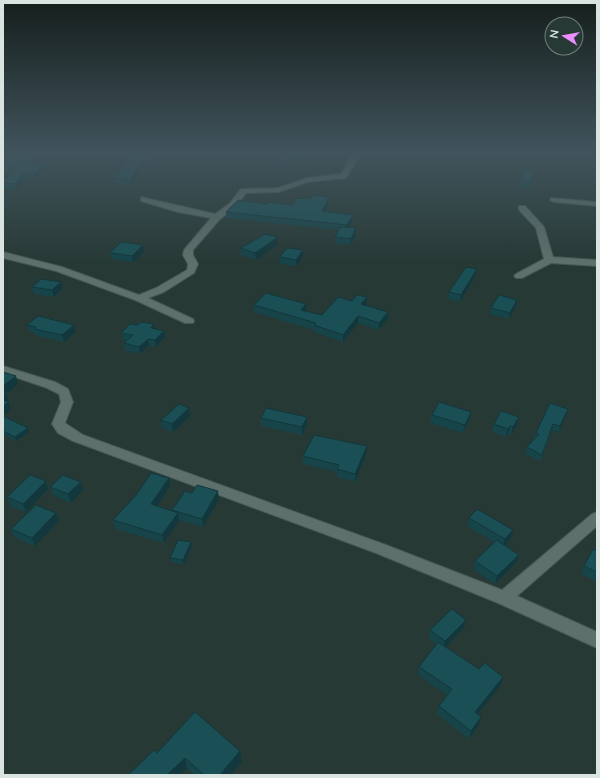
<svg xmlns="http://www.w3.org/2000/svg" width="600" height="778" font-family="Lato,sans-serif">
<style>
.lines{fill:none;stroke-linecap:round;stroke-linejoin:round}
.street-casing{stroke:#485753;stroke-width:2}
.street{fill:#5d706b;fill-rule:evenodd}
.wall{fill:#164449}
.shaded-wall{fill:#12373c}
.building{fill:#1a4f55;stroke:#12373c}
</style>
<rect width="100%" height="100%" fill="#273935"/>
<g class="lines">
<g class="street-casing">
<path id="street" d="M354 153H361L346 178 308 182 279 192 246 193 235 208 220 219 193 250V255L198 264 194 273 164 292 148 298 193 319 194 321 193 323H185L135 300 56 271 3 258V252L62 267 139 295 156 288 187 270 188 264 183 255 184 250 211 218 178 212 141 201V197L215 214 229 204 241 189 278 188 307 178 341 174Z
M551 198 597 202V206L554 202 550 200Z
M519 206H525L544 227 553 257 597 260V266L551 263 522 278H516L514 276 516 274 544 259 536 228 519 210Z
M3 366 55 382 68 389 73 402 65 423 83 435 386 545 502 590 592 514 597 512V526L517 596 597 632V648L498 603 376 553 73 441 58 433 52 424 61 402 59 394 47 388 3 373Z"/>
</g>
<use href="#street" class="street"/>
</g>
<path class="wall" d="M3 153H36L30 164 44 170 35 179H26L16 189H3V181L12 171H3V164L7 157H3Z
M135 153H159V154L150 165 144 164 131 185 115 183 114 178Z
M522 170 532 183 531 188H521V175Z
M329 203 325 211 353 215 352 221 349 228 356 235 350 245 335 243V237L338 230 226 218V212L267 204 292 205Z
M278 244 256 260 241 255V248Z
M144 252 133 262 111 259 110 253Z
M280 257H303L296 266 280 264Z
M475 276 460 302 448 299 449 292Z
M32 287 62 289 54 297 34 294Z
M367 297 366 304 365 305 388 319 378 330 358 323 343 342 314 332V330L254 312V305L306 311 322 315 352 301Z
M516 306 509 319 490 314 491 308Z
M154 324 155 329 164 331 165 337 156 347 149 345 140 354 125 350 124 343 127 340H123L121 333 138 325Z
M27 325H74L76 332 64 342 35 335V333L29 331Z
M189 408 190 416 173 432 162 428 161 420Z
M432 415 470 419 463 433 430 423Z
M566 415 559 432 552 430 541 461 525 454 527 447 534 439 536 433Z
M3 416 29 432 16 441 3 435Z
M519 417 517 425 511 435 508 434 506 437 492 432 494 424Z
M261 418 307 425 302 435 261 426Z
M366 454 355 482 337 477V472L303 464V456Z
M169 478 170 486 157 506 172 511 219 499 203 527 179 520 164 543 115 529 113 520Z
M50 487 83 490 71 503 53 495Z
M48 489 26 512 10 506 7 497Z
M56 513 59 521 35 546 14 537 11 529Z
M469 518 513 530 511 538 505 545 516 563 495 584 473 569 475 561 494 542 467 526Z
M192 546 184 564 171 562 170 558Z
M597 551V582L581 574 584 566Z
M464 628 445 647 501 685 477 714 479 725 469 739 437 714 439 706 447 695 418 675 419 667 436 644 429 638 430 630Z
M240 751 242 762 230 775H194L187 768 157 753Z"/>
<path class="shaded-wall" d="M32 153H36L27 169 26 164Z
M155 153H159V154L150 165V159Z
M301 153H314L282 167V162Z
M143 159 144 164 131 185 130 180Z
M43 165 44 170 35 179 34 174Z
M24 173 26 179 16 189 15 184Z
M329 197V203L322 217V211Z
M353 215 352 221 347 231V225Z
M356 228V235L350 245 351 239Z
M278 237V244L256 260 255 253Z
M143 245 144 252 133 262 132 256Z
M303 250V257L296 266V260Z
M477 269 475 276 460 302 461 295Z
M61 282 62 289 54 297 52 290Z
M367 297 366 304 361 311V304Z
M517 300 516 306 509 319 510 313Z
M306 304V311L301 310Z
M388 312V319L378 330 379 323Z
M358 316V323L343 342V335Z
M154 324 155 331 151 328Z
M74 325 76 332 64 342 62 335Z
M164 331 165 337 156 347 155 340Z
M148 339 149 345 140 354 139 347Z
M16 376 18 384 3 396V386Z
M6 394 9 402 3 406V396Z
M9 402 11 410 3 416V406Z
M189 408 190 416 173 432 172 424Z
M568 409 566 415 559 432 560 426Z
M471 412 470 419 463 433 465 425Z
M307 417V425L302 435V427Z
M519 417 517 425 511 435 513 427Z
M510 426 508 434 506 437 508 429Z
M28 428 29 432 16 441 15 437Z
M367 446 366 454 355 482V474Z
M169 478 170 486 153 513 151 504Z
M46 481 48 489 26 512 23 504Z
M81 482 83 490 71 503 68 494Z
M218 491 219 499 203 527 202 519Z
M56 513 59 521 35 546 32 538Z
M178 513 179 521 164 543 162 535Z
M513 530 511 538 503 547 505 539Z
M191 542 192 546 184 564 183 560Z
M519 555 516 563 495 584 497 576Z
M466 620 464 628 443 650 445 641Z
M503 677 501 685 473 720 475 712Z
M481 717 479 725 469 739 471 731Z
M240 751 242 762 230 775H220Z
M185 758 187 768 180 775H167Z"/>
<path class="building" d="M9 153H32L26 164 43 165 34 174 24 173 15 184 3 183V181L17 166H3V164Z
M135 153H155L150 159H143L130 180 114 178Z
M288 153H301L282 162Z
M522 170H532V183L522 182Z
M313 195 329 197 322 211 353 215 347 225 226 212 238 200 267 204 269 202 292 205 297 198 310 199Z
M340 227 356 228 351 239 335 237Z
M265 234 278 237 255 253 241 248Z
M121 242 143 245 132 256 110 253Z
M287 248 303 250 296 260 280 257Z
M466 267 477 269 461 295 449 292Z
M41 279 61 282 52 290 32 287Z
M266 293 306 304 301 310 322 315 338 297 352 301 357 295 367 297 361 304 388 312 379 323 358 316 343 335 314 325 316 323 254 305Z
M499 295 517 300 510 313 491 308Z
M38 316 74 325 62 335 34 329 36 327 27 325Z
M141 322 154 324 151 328 164 331 155 340 148 339 139 347 124 343 133 335 121 333 130 324 138 325Z
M3 372 16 376 3 386Z
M3 392 6 394 3 396Z
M3 400 9 402 3 406Z
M439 402 471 412 465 425 432 415Z
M550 403 568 409 560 426 553 424 542 455 527 447 539 434 536 433Z
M179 404 189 408 172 424 161 420Z
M266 408 307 417 302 427 261 418Z
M501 411 519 417 513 427 510 426 508 429 494 424Z
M3 416 28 428 15 437 3 431Z
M314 435 367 446 355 474 337 469 339 465 303 456Z
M151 473 169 478 151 504 178 513 162 535 113 520 137 494Z
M30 475 46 481 23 504 7 497Z
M63 475 81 482 68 494 50 487Z
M197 485 218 491 202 519 172 510 185 491 192 493Z
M36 505 56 513 32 538 11 529Z
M477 509 513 530 505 539 469 518Z
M178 540 191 542 183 560 170 558Z
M497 540 519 555 497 576 475 561Z
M593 549 597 551V572L584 566Z
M452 609 466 620 445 641 430 630Z
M438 642 479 669 485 663 503 677 475 712 481 717 471 731 439 706 452 689 419 667Z
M195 712 240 751 220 775H204L185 758 167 775H128L154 750 157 753Z"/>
<linearGradient id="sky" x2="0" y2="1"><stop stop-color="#151f1d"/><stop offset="0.58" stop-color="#41545c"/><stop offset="1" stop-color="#41545c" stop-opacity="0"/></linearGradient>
<rect width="600" height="262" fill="url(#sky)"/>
<rect width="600" height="778" fill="none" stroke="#d9e4e1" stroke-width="8"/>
<g transform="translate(564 36) rotate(281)"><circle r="19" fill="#273935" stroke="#6e7d7a"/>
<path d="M0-3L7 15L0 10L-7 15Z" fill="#ea8dfd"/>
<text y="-6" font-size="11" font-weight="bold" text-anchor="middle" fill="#d9e4e1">N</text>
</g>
</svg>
